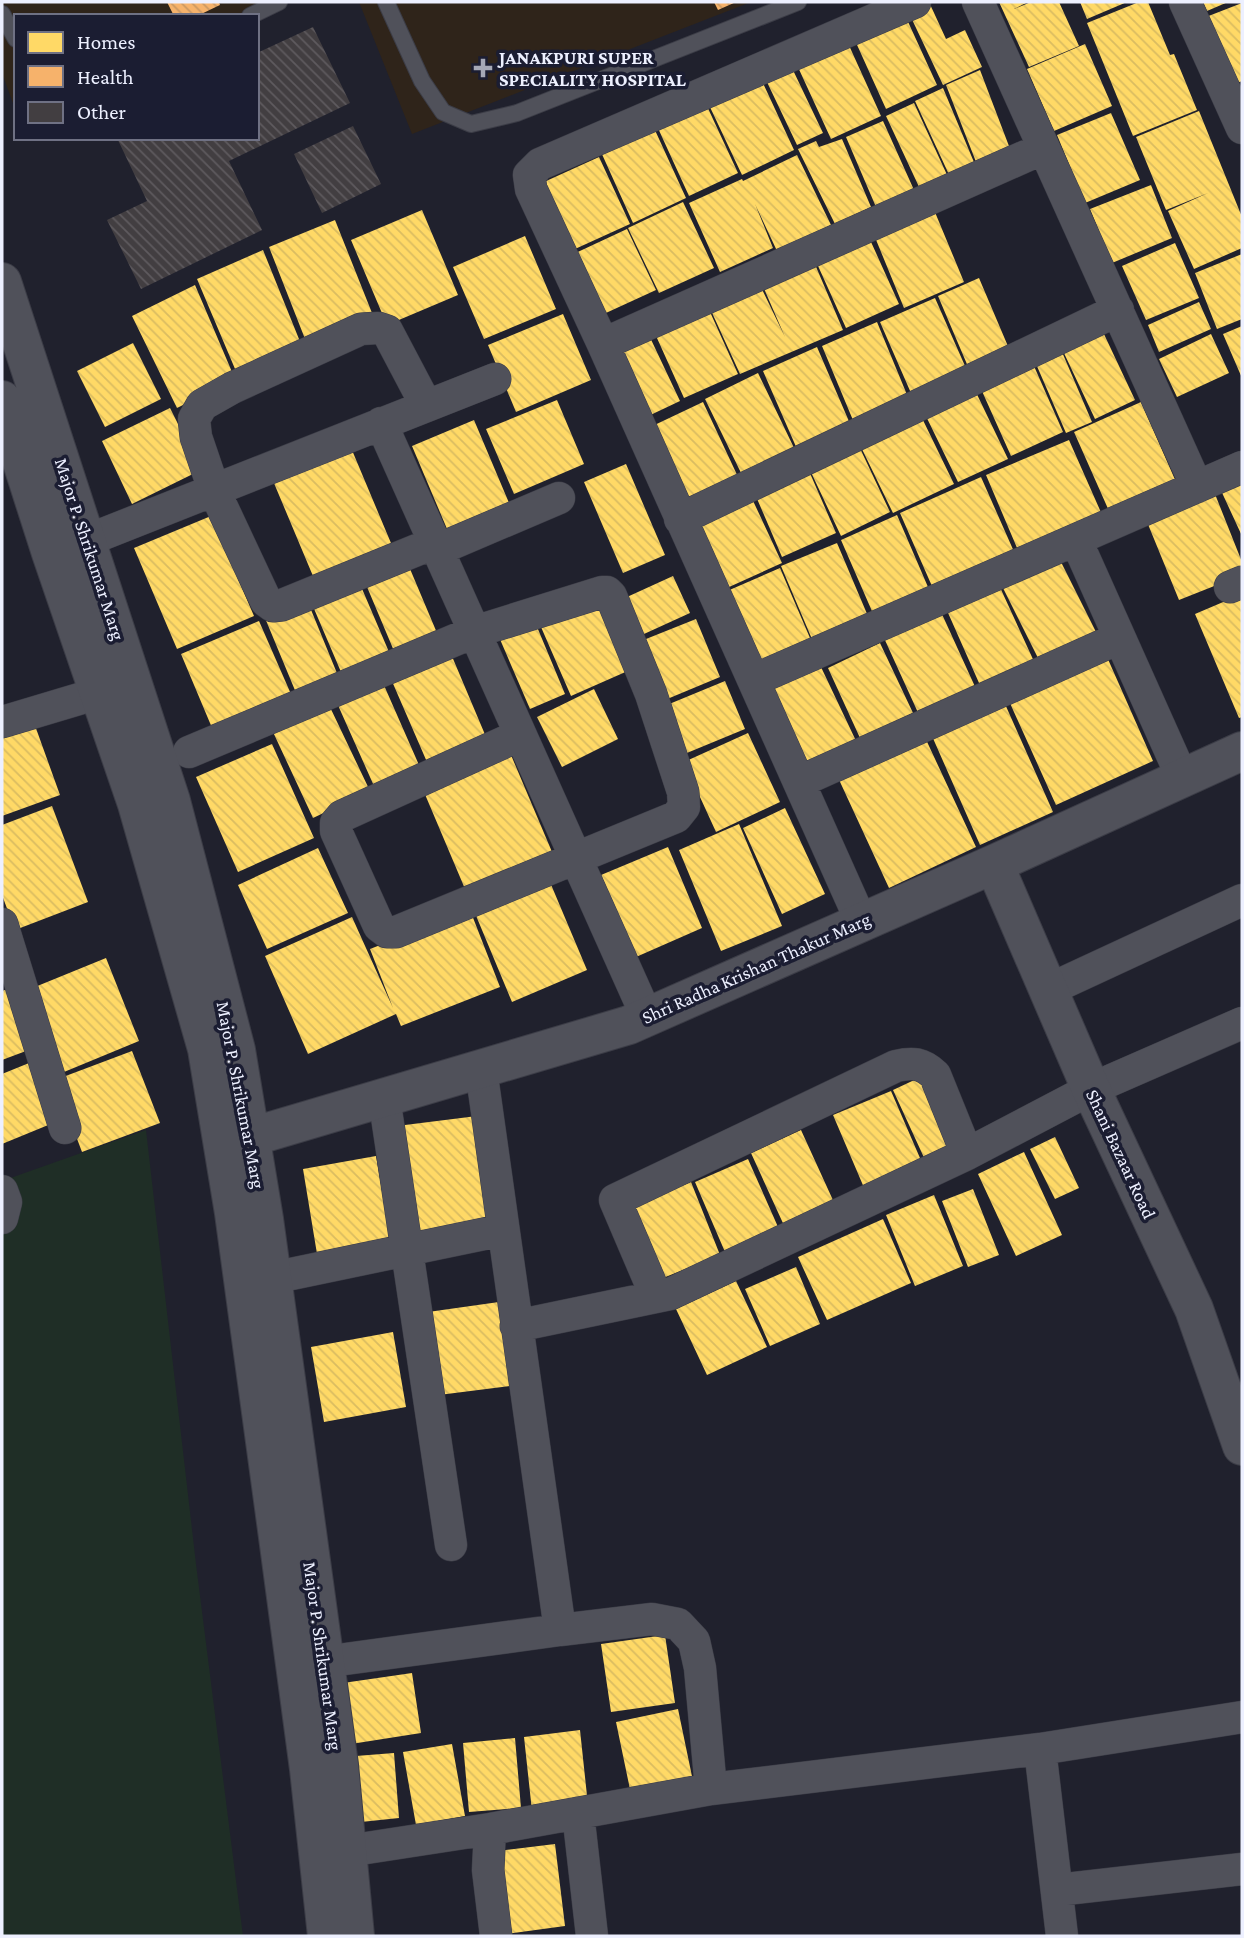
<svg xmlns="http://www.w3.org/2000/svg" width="1244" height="1938" font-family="'Crimson Pro',serif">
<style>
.medical{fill:#2f241a}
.park{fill:#1f2e26}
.homes{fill:url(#homes-back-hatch)}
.health{fill:url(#health-back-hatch)}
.building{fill:url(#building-back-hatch)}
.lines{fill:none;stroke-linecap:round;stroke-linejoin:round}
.lane-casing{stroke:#3c3d47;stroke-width:18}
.street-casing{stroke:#3c3d47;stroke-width:33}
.secondary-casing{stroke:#3c3d47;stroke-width:40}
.lane{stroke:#50515a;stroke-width:16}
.street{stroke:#50515a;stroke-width:32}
.secondary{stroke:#50515a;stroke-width:38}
.poi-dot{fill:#a5a8b6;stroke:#1b1d32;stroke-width:2.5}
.labels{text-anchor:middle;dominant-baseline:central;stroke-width:7;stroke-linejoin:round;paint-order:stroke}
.poi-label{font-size:19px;font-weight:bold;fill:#edf0ff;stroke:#1b1d32;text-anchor:start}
.street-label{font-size:19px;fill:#edf0ff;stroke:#1b1d32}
</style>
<defs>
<pattern id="homes-back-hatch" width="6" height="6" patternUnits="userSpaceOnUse" patternTransform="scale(1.75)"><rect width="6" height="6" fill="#ffd966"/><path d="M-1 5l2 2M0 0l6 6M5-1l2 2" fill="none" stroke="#dabc61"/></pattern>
<pattern id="health-back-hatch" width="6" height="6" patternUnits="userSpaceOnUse" patternTransform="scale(1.75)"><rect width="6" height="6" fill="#f6b26b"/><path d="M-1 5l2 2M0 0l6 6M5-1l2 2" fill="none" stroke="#ca9863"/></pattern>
<pattern id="building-back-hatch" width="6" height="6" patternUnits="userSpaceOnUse" patternTransform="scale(1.75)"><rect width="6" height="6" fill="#423e41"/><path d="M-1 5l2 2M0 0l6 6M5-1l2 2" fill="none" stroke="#5e5a5e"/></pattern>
</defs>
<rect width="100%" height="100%" fill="#20212d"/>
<path class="medical" d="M2 2H273L238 16H16V105L14 106 2 73Z
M359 2H751L412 134Z"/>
<path class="park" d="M146 1130 196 1564 243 1936H2V1181Z"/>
<path class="homes" d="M929 2 946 39 965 30 982 67 943 85 908 11Z
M999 2H1028L1014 9 1031 2H1059L1079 46 1029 67Z
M1080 2H1127L1087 19Z
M1139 2H1148L1170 55 1174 54 1197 110 1133 136 1087 23Z
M1203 2H1228L1207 11Z
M1242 3V81L1232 85 1206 17Z
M904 13 937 85 886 109 853 36Z
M847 41 881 116 831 139 797 65Z
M1085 44 1112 106 1054 131 1027 69Z
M792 68 823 133 797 145 766 80Z
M980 70 1012 154 978 167 946 85Z
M762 81 794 150 742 175 709 105Z
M943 88 976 167 951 179 915 101Z
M914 103 948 177 920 189 886 116Z
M706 104 738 173 689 196 657 126Z
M1199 111 1242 217V248L1194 269 1168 211 1208 193 1166 210 1136 137Z
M1111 113 1140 180 1085 203 1057 135Z
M883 121 914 190 876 207 846 137Z
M654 128 686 198 633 223 601 152Z
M842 139 871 207 835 224 798 149 816 141 819 147Z
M797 155 831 225 777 251 755 204 773 248 720 272 689 203 742 179 743 181Z
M599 157 630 224 564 254 533 187Z
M1151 185 1172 238 1112 263 1090 209Z
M683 202 714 268 659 293 628 228Z
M932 205 964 282 904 308 872 230Z
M422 210 458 295 387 325 351 240Z
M335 220 374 318 307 344 269 247Z
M627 229 656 290 595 318 567 257Z
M867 233 899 304 846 328 814 257Z
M525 236 556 309 484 339 453 267Z
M1175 243 1199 298 1146 320 1122 266Z
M263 250 301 344 238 376 197 279Z
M1242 254V319L1217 329 1195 273Z
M811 255 843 330 740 374 708 304 758 281 785 337 759 277Z
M979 278 1010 351 969 369 938 296Z
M195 285 235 379 177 408 132 316Z
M935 298 969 375 914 400 880 322Z
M1199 302 1211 329 1159 352 1148 325Z
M706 303 738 374 684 398 652 327Z
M563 314 591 380 516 412 488 345Z
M877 322 910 402 855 425 822 346Z
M1242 326V378L1223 334Z
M647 331 680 401 642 419 609 349Z
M1103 332 1135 400 1095 419 1063 351Z
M1211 334 1229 373 1177 397 1159 359Z
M133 343 161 399 105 427 77 371Z
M1059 345 1092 422 1066 433 1033 357Z
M817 347 851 426 797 449 763 371Z
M1030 357 1063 432 1011 456 977 380Z
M758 373 795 450 742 475 705 399Z
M972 384 1008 459 958 482 922 408Z
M557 400 584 464 514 494 486 429Z
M703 402 739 479 679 506 644 430Z
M1141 402 1180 491 1113 520 1074 432Z
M170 408 201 470 132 504 102 441Z
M921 416 954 484 893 513 860 445Z
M474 420 512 510 450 536 412 446Z
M1069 440 1107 526 1023 562 986 475Z
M349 443 396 555 318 588 271 476Z
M858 444 890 512 841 536 809 468Z
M626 464 665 555 623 573 584 482Z
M806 464 836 533 782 557 752 487Z
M1242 473V536L1218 484Z
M981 477 1019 563 938 600 900 513Z
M1211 484 1242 562V575L1179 600 1145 517Z
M748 490 782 563 718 592 685 519Z
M897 515 934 601 878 625 841 540Z
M211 516 254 616 177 649 134 548Z
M837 543 873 628 817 651 781 566Z
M405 557 437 633 394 651 362 575Z
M1059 558 1097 634 1040 662 1002 586Z
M780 568 816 652 754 679 718 595Z
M673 576 690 613 633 639 616 602Z
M357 577 389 652 341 672 309 597Z
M998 583 1037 668 983 692 945 606Z
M1242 594V717L1239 718 1195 614Z
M609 598 639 666 571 696 541 627Z
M307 600 341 683 299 700 265 618Z
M941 612 977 691 920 717 884 638Z
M696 619 720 677 660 702 636 643Z
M259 621 294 701 215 735 181 654Z
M535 622 565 694 530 709 499 637Z
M880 643 913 713 860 738 828 668Z
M451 654 489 744 430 769 391 679Z
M1107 657 1153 761 1056 805 1009 701Z
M821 667 857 743 800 770 764 693Z
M725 681 745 729 682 755 662 707Z
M383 683 419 765 374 786 337 703Z
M594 689 618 739 562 767 537 717Z
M1001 695 1053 812 980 845 928 727Z
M329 705 370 791 313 818 273 732Z
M33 720 60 795 2 816V731Z
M922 731 976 847 889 888 835 771Z
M748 733 780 802 716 832 684 762Z
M272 744 314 838 238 872 196 777Z
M511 755 555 859 468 896 424 792Z
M52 806 88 902 15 930 2 895V825Z
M785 808 825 894 782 914 743 828Z
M739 824 782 926 721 951 679 850Z
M668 847 702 928 636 957 601 875Z
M318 848 348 913 267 949 238 885Z
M547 875 587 970 512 1002 472 906Z
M470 910 500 987 401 1026 396 1014 308 1054 265 956 352 917 393 1008 370 949Z
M106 958 139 1041 64 1072 30 989Z
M13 987 34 1048 2 1060V991Z
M132 1051 160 1123 82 1152 55 1080Z
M34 1061 58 1121 2 1144V1074Z
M925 1075 958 1148 926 1162 893 1090Z
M891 1091 923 1165 865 1190 833 1115Z
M477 1116 491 1224 410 1234 397 1126Z
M801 1130 837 1209 787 1232 751 1153Z
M1055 1137 1079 1188 1055 1199 1030 1149Z
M1024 1152 1062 1235 1016 1256 978 1174Z
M376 1156 392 1248 318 1260 303 1169Z
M748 1159 782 1236 728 1259 695 1182Z
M691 1182 720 1255 663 1278 633 1206Z
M973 1189 999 1255 968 1267 942 1201Z
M934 1195 963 1266 915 1286 886 1215Z
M883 1219 911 1283 827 1320 798 1257Z
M796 1267 820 1324 770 1346 745 1289Z
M736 1281 767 1347 707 1375 676 1309Z
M506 1301 517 1385 431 1396 421 1313Z
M393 1332 406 1407 324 1422 311 1347Z
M665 1635 675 1703 611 1712 601 1644Z
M412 1673 421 1733 351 1744 343 1683Z
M678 1709 694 1786 632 1799 616 1722Z
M580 1730 588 1805 532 1811 524 1737Z
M515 1738 521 1808 469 1812 463 1743Z
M452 1744 465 1816 416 1825 403 1752Z
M394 1753 399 1818 361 1822 356 1756Z
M555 1844 565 1926 507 1934 497 1851Z"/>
<path class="health" d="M167 2H219L220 5 197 16H174Z
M714 2H736L718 10Z"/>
<path class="building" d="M313 27 350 103 229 161 262 230 141 289 107 220 147 201 117 138H257V53Z
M353 126 381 184 322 213 294 154Z"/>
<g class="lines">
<g class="lane-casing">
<path id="lane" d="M386 2 422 81 443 112 471 124 517 113 798 2
M2 14 16 39
M250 16 279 2"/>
</g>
<g class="street-casing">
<path id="street" d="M978 2 1197 487
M1185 2 1242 128
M603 344 1044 148
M426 405 387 331 378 328 361 329 232 388 202 405 194 419 196 437 214 490 266 601 273 606 282 605 434 543
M381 423 647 1017
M680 519 1118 310
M88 540 495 379
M1076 540 1182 777
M437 550 559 498
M1230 587 1242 582
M754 680 1242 467
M2 722 99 693
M189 752 474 632 602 592H607L611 596 651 694 683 792 684 807 676 817 396 932H387L379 926 336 831V823L342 816 520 735
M799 782 1119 638
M861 921 603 344 531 189 529 175 540 164 915 2
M2 924 65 1128
M1048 990 1242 900
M384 1097 451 1545
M2 1191 6 1202 2 1218
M272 1278 503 1230
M656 1296 615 1200 896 1066C913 1062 922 1063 935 1075L967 1154
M516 1326 670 1294 967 1154 1091 1089 1242 1023
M560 1630 652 1619 678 1624 694 1641 700 1668 711 1789
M323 1662 560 1630 481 1069
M578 1813 592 1936
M490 1829 488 1870 496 1936
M347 1851 490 1829 711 1789 1040 1749
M1057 1890 1242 1869
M1062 1936 1040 1749 1242 1717"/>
</g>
<g class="secondary-casing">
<path id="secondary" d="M2 282 171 801 236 1050 264 1219 339 1765 355 1936
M2 400 51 553 137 804 207 1049 234 1213 278 1537 309 1769 327 1936
M994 864 1091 1089 1194 1309 1242 1446
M228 1142 251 1137 629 1025 994 864 1242 751"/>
</g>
<use href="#lane" class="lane"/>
<use href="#street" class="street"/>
<use href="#secondary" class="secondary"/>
</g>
<path class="poi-dot" d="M479.5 57.5h7v7h7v7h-7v7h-7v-7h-7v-7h7z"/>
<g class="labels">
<g class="poi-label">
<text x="499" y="57">JANAKPURI SUPER<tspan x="499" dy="22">SPECIALITY HOSPITAL</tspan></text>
</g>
<g class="street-label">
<text transform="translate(90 549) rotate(72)">Major P. Shrikumar Marg</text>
<text transform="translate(756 968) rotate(-24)">Shri Radha Krishan Thakur Marg</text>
<text transform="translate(241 1095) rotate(79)">Major P. Shrikumar Marg</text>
<text transform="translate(1121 1154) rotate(65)">Shani Bazaar Road</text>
<text transform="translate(323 1656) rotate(82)">Major P. Shrikumar Marg</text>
</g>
</g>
<rect width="1244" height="1938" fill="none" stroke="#edf0ff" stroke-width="7"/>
<rect x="14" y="14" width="245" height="126" fill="#1b1d32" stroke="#6f7184" stroke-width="2"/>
<rect x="28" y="32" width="35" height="21" fill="#ffd966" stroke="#6f7184" stroke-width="2"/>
<text x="77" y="49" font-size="21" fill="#edf0ff">Homes</text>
<rect x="28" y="66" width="35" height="21" fill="#f6b26b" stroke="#6f7184" stroke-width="2"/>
<text x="77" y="84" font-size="21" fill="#edf0ff">Health</text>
<rect x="28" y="102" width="35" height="21" fill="#423e41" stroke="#6f7184" stroke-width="2"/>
<text x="77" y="119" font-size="21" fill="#edf0ff">Other</text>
</svg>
